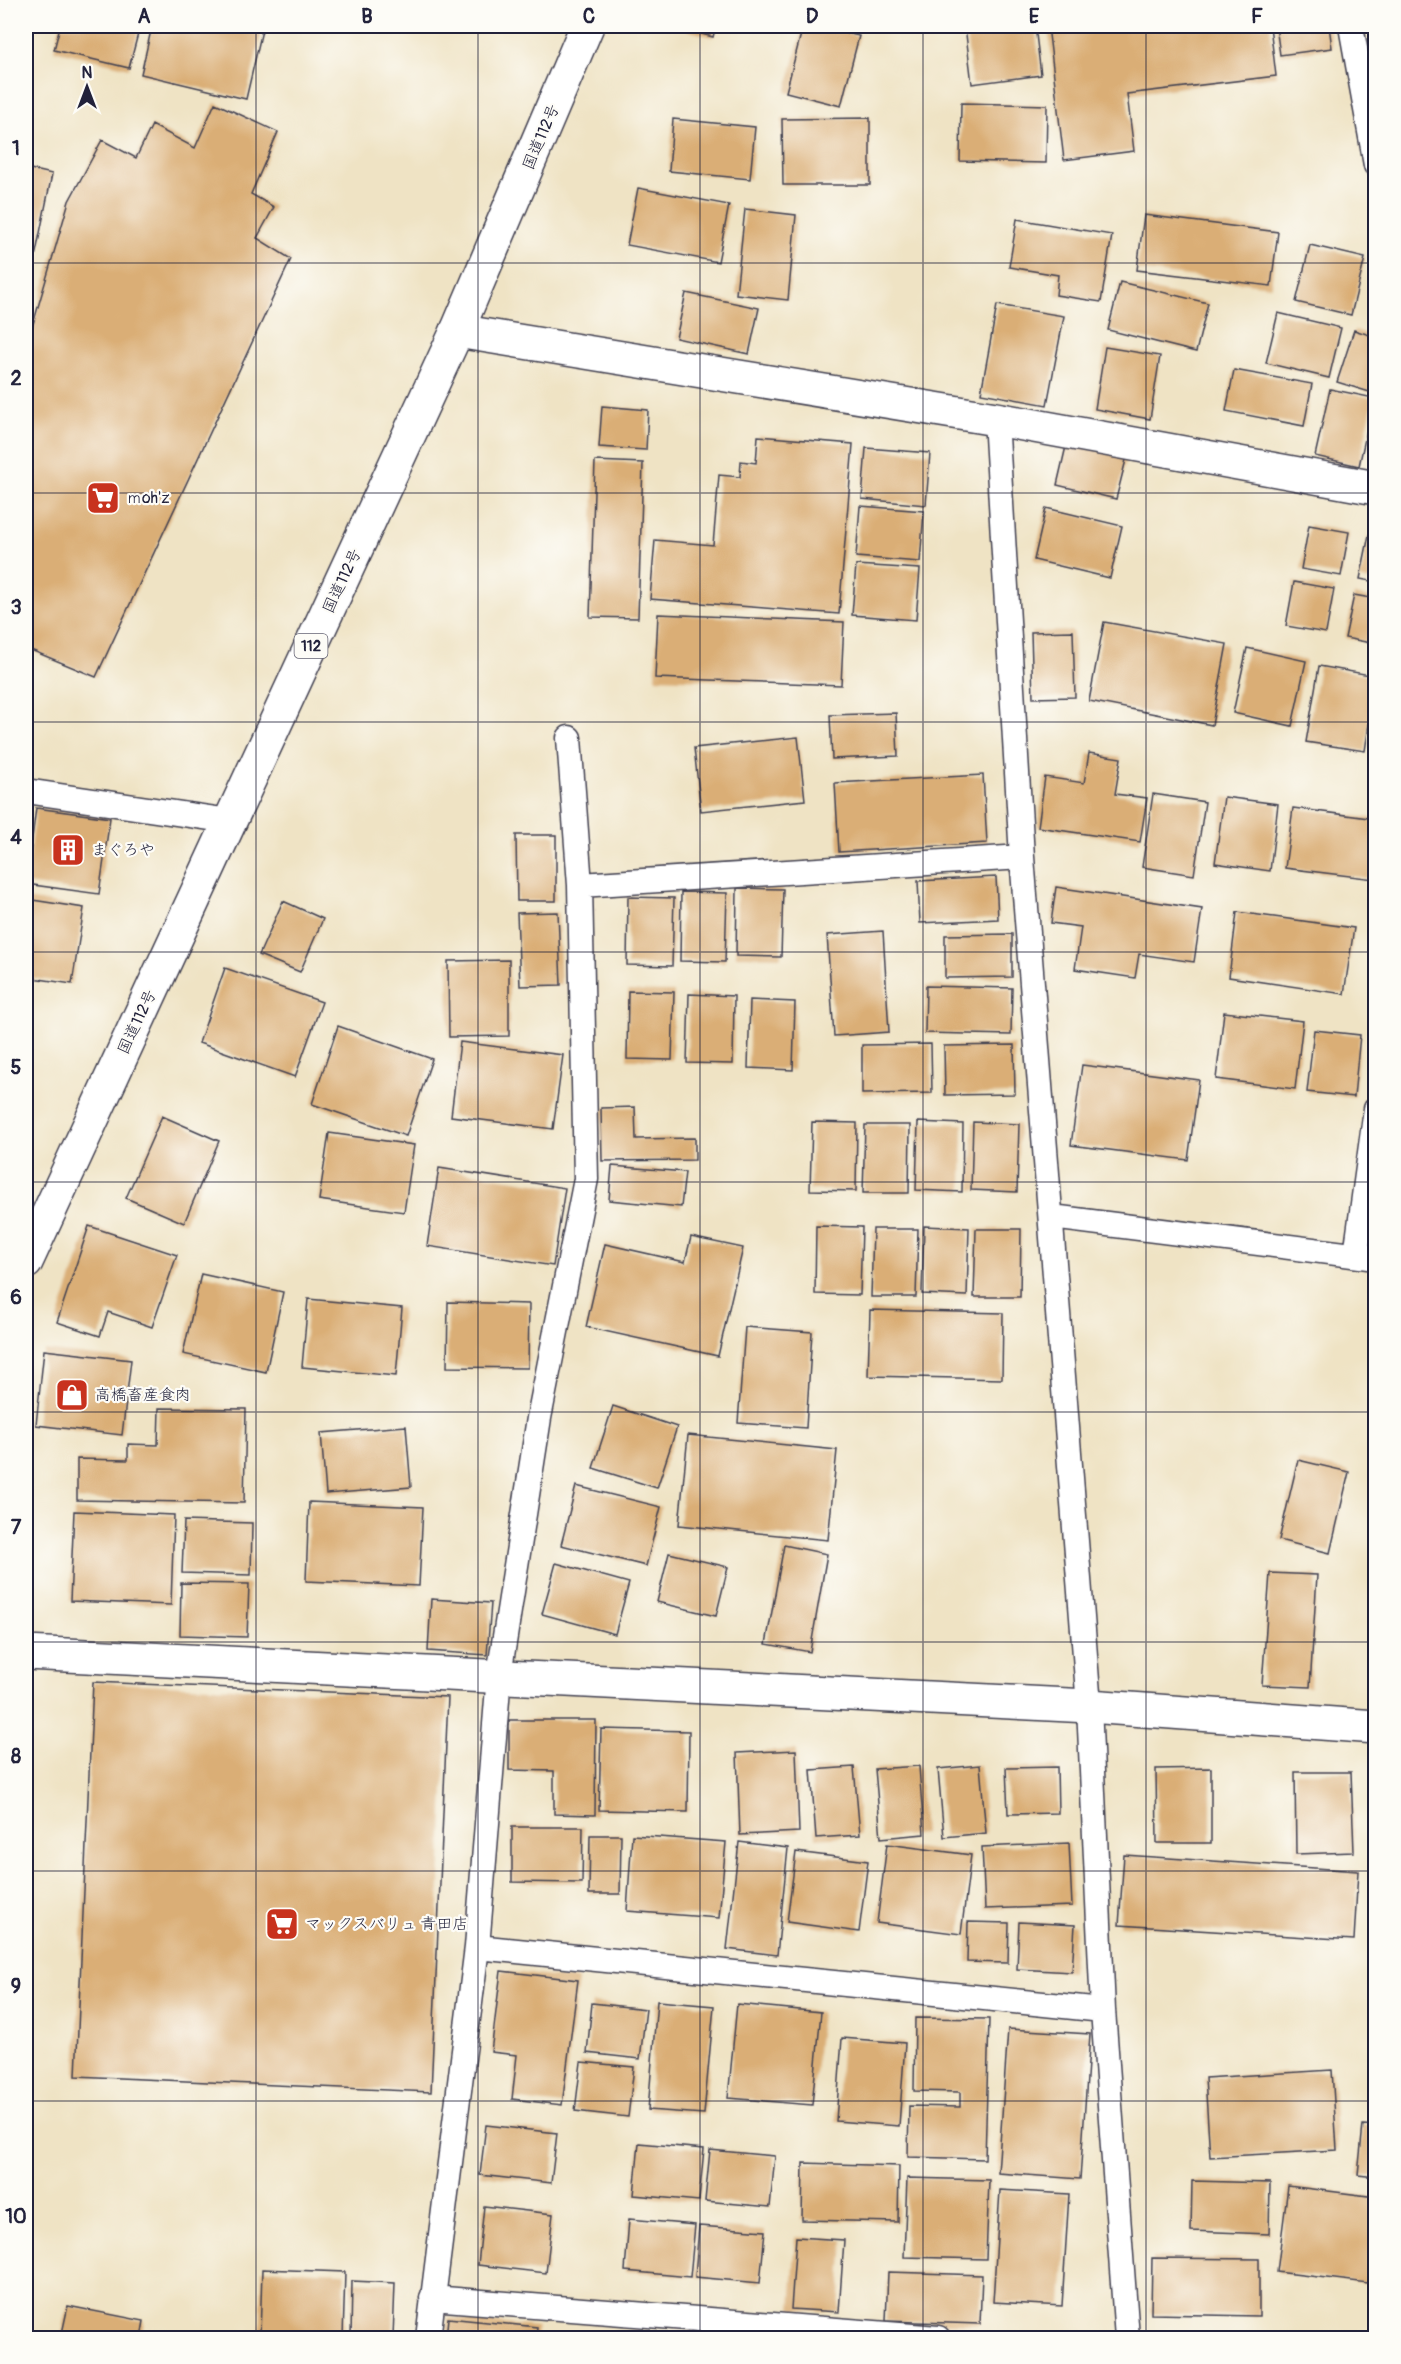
<svg xmlns="http://www.w3.org/2000/svg" width="1401" height="2364" font-family="Pangolin,'Klee One',sans-serif">
<style>
.building{fill:#daae76}
.lines{fill:none;stroke-linecap:round;stroke-linejoin:round}
.lane-casing{stroke:#413f50;stroke-width:27}
.street-casing{stroke:#413f50;stroke-width:36}
.highway-casing{stroke:#413f50;stroke-width:36}
.lane{stroke:#fff;stroke-width:24}
.street{stroke:#fff;stroke-width:33}
.highway{stroke:#fff;stroke-width:33}
.grid{fill:none;stroke:#22223b;stroke-width:1.5;stroke-opacity:0.55}
.labels{text-anchor:middle;dominant-baseline:central;stroke-width:4.5;stroke-linejoin:round;paint-order:stroke}
.shield{fill:#fdfcf7;stroke:#646373;stroke-width:1.5}
.shield-label{font-size:15px;font-weight:bold;fill:#22223b}
.street-label{font-size:16px;fill:#22223b;stroke:#fdfcf7}
.poi-label{font-size:16px;fill:#22223b;stroke:#fdfcf7;text-anchor:start}
.neatline{fill:none;stroke:#22223b;stroke-width:2}
.grid-label{font-size:20px;text-anchor:middle;font-weight:bold;fill:#22223b}
</style>
<rect width="100%" height="100%" fill="#fdfcf7"/>
<filter id="ink" filterUnits="userSpaceOnUse"><feTurbulence type="fractalNoise" baseFrequency=".0167" numOctaves="2"/><feDisplacementMap in="SourceGraphic" scale="12" xChannelSelector="R" yChannelSelector="G"/><feConvolveMatrix kernelMatrix="1 2 1 2 8 2 1 2 1" color-interpolation-filters="sRGB"/></filter>
<filter id="wash" filterUnits="userSpaceOnUse"><feTurbulence type="fractalNoise" baseFrequency=".008" numOctaves="4" result="noise"/><feDisplacementMap in="SourceGraphic" scale="24" xChannelSelector="R" yChannelSelector="G"/><feGaussianBlur stdDeviation="1.35" result="paint"/><feColorMatrix in="noise" values="0 0 0 0 0 0 0 0 0 0 0 0 0 0 0 0 0 1.4 0 .05"/><feComposite in="paint" operator="in"/></filter>
<g filter="url(#wash)">
<rect width="100%" height="100%" fill="#efe3c4"/>
<g id="blocks">
<path class="building" d="M60 26H140L129 68 54 50Z
M152 26H263L246 99 141 74Z
M672 26H716L713 37Z
M803 26H817L859 36 841 106 786 92Z
M965 26H1035L1041 75 972 84Z
M1048 26H1270L1276 76 1127 94 1134 151 1064 160Z
M1276 26H1329L1332 48 1280 55Z
M215 103 278 132 251 194 274 207 257 238 291 259 96 677 26 648V348L69 201 102 140 136 158 152 125 195 148Z
M961 103 1047 105 1046 163 960 161Z
M870 118V185H783L782 119Z
M673 119 755 127 750 179 669 171Z
M26 168 52 174 27 297H26Z
M638 188 729 205 718 262 627 245Z
M745 209 796 215 788 300 736 294Z
M1144 215 1278 232 1271 286 1137 270Z
M1017 219 1112 235 1101 302 1056 295 1058 275 1009 267Z
M1310 245 1365 258 1351 315 1296 302Z
M1120 282 1208 303 1196 352 1108 330Z
M686 293 759 308 749 354 676 338Z
M997 305 1064 316 1047 405 981 393Z
M1278 313 1341 328 1329 378 1266 363Z
M1354 330 1376 337V394L1337 382Z
M1105 347 1160 356 1150 419 1095 409Z
M1234 370 1312 384 1304 426 1226 411Z
M1330 389 1374 398 1359 466 1315 456Z
M602 406 648 410 646 450 599 447Z
M758 436 853 444 839 614 650 599 655 540 713 545 719 475 740 477 741 461 756 463Z
M1067 442 1127 456 1116 499 1057 485Z
M866 448 930 453 926 505 862 499Z
M595 461 643 463 638 618 590 617Z
M860 506 924 511 920 562 856 557Z
M1046 508 1122 526 1110 578 1034 560Z
M1309 525 1349 532 1341 576 1301 569Z
M1369 535 1376 537V582L1360 579Z
M856 565 920 569 916 620 852 615Z
M1294 582 1334 589 1326 633 1286 626Z
M1354 595 1376 599V644L1345 638Z
M658 614 844 622 841 685 655 678Z
M1104 622 1227 644 1212 725 1089 701Z
M1073 631 1075 697 1033 698 1031 632Z
M1247 648 1306 661 1292 726 1233 713Z
M1319 666 1376 676 1365 751 1306 742Z
M896 713 898 756 832 759 830 715Z
M798 737 805 800 701 811 694 748Z
M1089 753 1121 758 1115 794 1147 798 1140 842 1038 827 1045 777 1084 783Z
M983 775 987 843 839 852 835 783Z
M1153 794 1205 802 1194 875 1142 867Z
M1224 797 1278 804 1270 871 1215 863Z
M36 808 110 818 99 894 26 884Z
M1293 808 1376 819 1374 879 1285 868Z
M516 835H556V901H517Z
M996 877 998 919 920 923 918 881Z
M1056 887 1202 909 1194 962 1139 954 1135 978 1075 969 1081 927 1051 923Z
M737 888 783 889 781 957 736 956Z
M681 892 727 893 725 962 680 961Z
M628 897 674 898 672 966 627 965Z
M26 899 84 908 72 984 26 977Z
M283 901 323 919 300 972 259 955Z
M558 912 561 985 520 986 517 913Z
M1237 912 1354 928 1344 994 1229 977Z
M883 931 889 1032 834 1036 827 935Z
M1012 934V977L945 978V935Z
M509 960V1036L449 1037 448 961Z
M225 968 322 1002 295 1077 199 1043Z
M926 986 1012 988 1011 1035 925 1033Z
M628 991 674 992 672 1060 627 1059Z
M689 994 734 996 733 1064 687 1063Z
M750 1000 795 1002 793 1070 748 1068Z
M1224 1012 1303 1021 1295 1089 1216 1079Z
M338 1026 432 1059 406 1136 312 1104Z
M1314 1030 1360 1035 1354 1097 1307 1092Z
M460 1042 563 1055 553 1129 451 1116Z
M931 1044 932 1093 862 1094V1045Z
M1014 1045 1015 1094 945 1095 944 1046Z
M1082 1065 1199 1080 1188 1160 1071 1145Z
M635 1107 636 1139 695 1138V1160L602 1161 601 1108Z
M162 1116 219 1141 184 1223 126 1198Z
M812 1122 857 1123 856 1191 810 1190Z
M918 1122 963 1124 962 1192 916 1190Z
M973 1122 1019 1124 1017 1192 971 1190Z
M865 1125H910L909 1193H863Z
M329 1133 414 1145 404 1212 319 1200Z
M612 1166 685 1172 681 1207 609 1200Z
M439 1168 565 1188 553 1266 427 1246Z
M89 1226 177 1255 152 1327 108 1312 100 1336 57 1322Z
M816 1226 862 1227 860 1295 815 1294Z
M924 1226 969 1228 967 1296 922 1294Z
M873 1229H918L916 1297H871Z
M976 1229H1021L1020 1297H974Z
M691 1237 743 1248 718 1356 586 1327 605 1244 685 1262Z
M201 1274 283 1292 266 1372 183 1354Z
M308 1299 402 1308 396 1376 302 1367Z
M448 1302 529 1304 528 1368 447 1367Z
M870 1310 1003 1313 1002 1379 868 1376Z
M745 1327 812 1332 806 1428 738 1423Z
M44 1350 131 1360 122 1435 36 1425Z
M613 1406 677 1427 657 1488 593 1468Z
M159 1408 246 1409 244 1503 77 1500V1459L128 1460V1444L158 1445Z
M406 1426 411 1487 326 1494 321 1433Z
M688 1435 837 1450 828 1540 679 1525Z
M1298 1460 1349 1472 1330 1553 1279 1540Z
M576 1486 661 1507 646 1566 561 1545Z
M309 1502 423 1507 419 1586 306 1581Z
M74 1511 174 1515 171 1605 70 1601Z
M184 1521 252 1523 251 1575 182 1573Z
M784 1545 827 1554 810 1652 766 1644Z
M669 1553 728 1567 716 1616 657 1602Z
M556 1563 629 1583 615 1634 542 1614Z
M1270 1573 1317 1575 1310 1687 1262 1685Z
M181 1583 249 1584 247 1637 180 1635Z
M431 1599 491 1603 487 1655 428 1651Z
M93 1682 448 1697 431 2092 76 2076Z
M509 1720H596L595 1815 554 1814V1771L509 1770Z
M601 1729 689 1731 688 1812 599 1810Z
M796 1750 799 1832 740 1835 737 1753Z
M980 1765 986 1833 944 1837 938 1769Z
M919 1766 924 1834 881 1838 875 1769Z
M854 1767 860 1835 816 1838 811 1770Z
M1057 1767 1058 1813 1008 1814 1006 1768Z
M1211 1768V1843H1157L1156 1769Z
M1295 1772H1351L1354 1852 1296 1854Z
M512 1827H583L582 1883 512 1882Z
M590 1835H621L620 1894H589Z
M632 1835 726 1842 719 1918 627 1911Z
M739 1842 788 1848 777 1955 727 1949Z
M1069 1843 1072 1906 985 1909 982 1847Z
M887 1844 971 1855 961 1934 877 1923Z
M796 1852 868 1861 859 1932 787 1922Z
M1124 1855 1358 1871 1354 1940 1119 1925Z
M968 1922 1009 1923 1008 1963 967 1962Z
M1019 1922 1075 1925 1072 1972 1017 1969Z
M501 1971 578 1980 562 2105 512 2099 517 2055 491 2052Z
M657 2001 714 2006 704 2114 648 2110Z
M592 2003 646 2009 640 2059 587 2053Z
M737 2004 821 2012 812 2105 728 2098Z
M915 2018 989 2019 985 2159 908 2157 909 2106 960 2107V2092L914 2091Z
M1008 2029 1090 2034 1080 2179 998 2173Z
M842 2038 905 2043 899 2126 836 2121Z
M581 2062 634 2067 628 2117 575 2111Z
M1332 2070 1337 2150 1210 2157 1205 2078Z
M486 2125 557 2133 551 2183 480 2175Z
M1363 2125 1376 2126V2177L1358 2175Z
M639 2143 704 2149 699 2201 634 2195Z
M710 2150 775 2156 770 2207 705 2201Z
M803 2163 899 2166 898 2222 802 2220Z
M907 2178 989 2180 986 2259 904 2257Z
M1192 2181 1270 2183 1269 2234 1191 2231Z
M1288 2186 1376 2197V2284L1277 2272Z
M1000 2190 1069 2194 1062 2306 993 2302Z
M484 2206 553 2214 546 2273 478 2265Z
M629 2219 695 2225 690 2277 625 2271Z
M699 2226 765 2231 760 2283 695 2277Z
M796 2237 844 2240 839 2312 791 2309Z
M1152 2258 1259 2259V2316L1151 2314Z
M262 2269 345 2272 343 2338H260Z
M888 2272 982 2275 980 2324 886 2321Z
M352 2281 395 2283 393 2338H351Z
M68 2306 144 2321 141 2338H61Z
M448 2318 537 2327 536 2338H446Z"/>
</g>
</g>
<g filter="url(#ink)">
<use href="#blocks" fill-opacity="0" stroke="#413f50" stroke-width="1.5"/>
<g class="lines">
<g class="lane-casing">
<path id="lane" d="M1351 26 1376 165
M996 419 1022 857 1089 1706 1103 2010 1127 2338
M569 738 580 885 1022 857
M26 791 230 821
M1052 1217 1376 1258
M1356 1255 1376 1109
M477 1947 1103 2010
M432 2298 938 2338
M428 2338 477 1947 499 1675 539 1418 586 1179 580 885"/>
</g>
<g class="street-casing">
<path id="street" d="M457 331 996 419 1376 488
M26 1653 1089 1706 1376 1727"/>
</g>
<g class="highway-casing">
<path id="highway" d="M26 1262 457 331 587 26"/>
</g>
<use href="#lane" class="lane"/>
<use href="#street" class="street"/>
<use href="#highway" class="highway"/>
</g>
</g>
<path class="grid" d="M256 26V2338M478 26V2338M700 26V2338M923 26V2338M1146 26V2338M26 263H1376M26 493H1376M26 722H1376M26 952H1376M26 1182H1376M26 1412H1376M26 1642H1376M26 1871H1376M26 2101H1376"/>
<defs>
<g id="supermarket-square" transform="scale(1.725)"><rect x="-9" y="-9" width="18" height="18" rx="4" fill="#c8321e" stroke="#fdfcf7"/><path d="M-6-5.5h2.5l.6 2H6L4.5 2H-2.5L-4.4-4H-6ZM-1.5 3.2a1.3 1.3 0 1 0 .1 0ZM3 3.2a1.3 1.3 0 1 0 .1 0Z" fill="#fff"/></g>
<g id="building-square" transform="scale(1.725)"><rect x="-9" y="-9" width="18" height="18" rx="4" fill="#c8321e" stroke="#fdfcf7"/><path d="M-4-6H4V6H1V3H-1V6H-4ZM-2.5-4.3h1.7v1.8h-1.7ZM.8-4.3h1.7v1.8H.8ZM-2.5-1h1.7V.8h-1.7ZM.8-1h1.7V.8H.8Z" fill="#fff"/></g>
<g id="shop-square" transform="scale(1.725)"><rect x="-9" y="-9" width="18" height="18" rx="4" fill="#c8321e" stroke="#fdfcf7"/><path d="M-5-2.5h2.3a2.7 3.5 0 0 1 5.4 0H5L5.5 6h-11ZM-1.5-2.5h3a1.5 2.3 0 0 0-3 0Z" fill="#fff"/></g>
</defs>
<g fill-rule="evenodd">
<use href="#supermarket-square" x="103" y="498"/>
<use href="#building-square" x="68" y="850"/>
<use href="#shop-square" x="72" y="1395"/>
<use href="#supermarket-square" x="282" y="1924"/>
</g>
<g class="labels">
<rect class="shield" x="294.5" y="634" width="33" height="24" rx="4.5"/>
<g class="shield-label">
<text x="311" y="646">112</text>
</g>
<g class="street-label">
<text transform="translate(541 137) rotate(-67)">国道112号</text>
<text transform="translate(342 581) rotate(-65)">国道112号</text>
<text transform="translate(137 1022) rotate(-65)">国道112号</text>
</g>
<g class="poi-label">
<text x="126" y="498">ｍoh'z</text>
<text x="91" y="850">まぐろや</text>
<text x="95" y="1395">高橋畜産食肉</text>
<text x="305" y="1924">マックスバリュ 青田店</text>
</g>
</g>
<rect width="1401" height="2364" fill="none" stroke="#fdfcf7" stroke-width="66"/>
<g transform="translate(87 87)" stroke="#fdfcf7" stroke-width="4.5" paint-order="stroke">
<path d="M0-4.5L10 22L0 15L-10 22Z" fill="#22223b"/>
<text y="-9" font-size="16" font-weight="bold" text-anchor="middle" fill="#22223b">N</text>
</g>
<rect x="33" y="33" width="1335" height="2298" class="neatline"/>
<g class="grid-label">
<text x="144" y="23">A</text>
<text x="367" y="23">B</text>
<text x="589" y="23">C</text>
<text x="812" y="23">D</text>
<text x="1034" y="23">E</text>
<text x="1257" y="23">F</text>
<text x="16" y="155">1</text>
<text x="16" y="385">2</text>
<text x="16" y="614">3</text>
<text x="16" y="844">4</text>
<text x="16" y="1074">5</text>
<text x="16" y="1304">6</text>
<text x="16" y="1534">7</text>
<text x="16" y="1763">8</text>
<text x="16" y="1993">9</text>
<text x="16" y="2223">10</text>
</g>
</svg>
